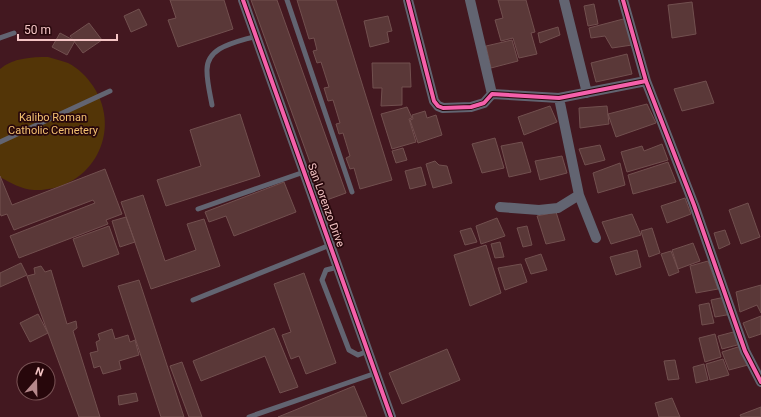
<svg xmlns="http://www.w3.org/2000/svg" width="761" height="417" font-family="Roboto,sans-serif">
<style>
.green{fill:#533507}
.building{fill:#5a3838;stroke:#72504f}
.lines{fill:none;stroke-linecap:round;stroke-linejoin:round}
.lane{stroke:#626471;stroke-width:5}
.street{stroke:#626471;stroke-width:10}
.cycleway-casing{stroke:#27070b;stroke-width:6}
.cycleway{stroke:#f560ab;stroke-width:4}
.labels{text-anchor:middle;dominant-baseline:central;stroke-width:3.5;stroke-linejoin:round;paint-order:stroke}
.park-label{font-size:11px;fill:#f3c071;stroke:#27070b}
.street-label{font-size:11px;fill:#f4c5c5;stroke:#27070b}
</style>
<rect width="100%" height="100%" fill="#431820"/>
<path class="green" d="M48 57C55 59 62 61 68 63 78 68 87 77 93 86 124 132 91 192 34 190 21 189 11 183 0 177V69C13 58 31 57 48 57Z"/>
<path class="building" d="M170 0H224L233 29 178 47 168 20 176 18Z
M251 0H277L346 193 324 201Z
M297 0H336L392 180 360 189 354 168 350 169 346 158 350 156 343 133 339 134 336 124 340 123 333 100 328 101 324 88 329 87 321 62 317 63 313 51 317 50 314 38 309 39Z
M498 0H526L535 32 531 33 537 54 519 58 513 38 501 41 495 20 503 18Z
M692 2 696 34 672 38 668 5Z
M594 4 598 24 588 26 584 6Z
M139 9 147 25 131 32 124 16Z
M388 16 392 31 387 32 389 42 370 47 364 21Z
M627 18 632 45 612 48 605 36 591 38 589 28Z
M89 23 102 40 83 53 70 36Z
M558 27 560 35 540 43 538 33Z
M60 33 75 41 67 55 52 47Z
M512 40 518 61 491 68 486 46Z
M627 54 632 74 596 82 591 63Z
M372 63H410L411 87H402V105L381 106 382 88H373Z
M706 81 714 103 682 111 674 89Z
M647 104 656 123 616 137 608 114Z
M550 106 557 122 524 135 518 117Z
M607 106 609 124 580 128 579 108Z
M407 107 412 118 409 119 416 142 392 149 381 114Z
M425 111 427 118 436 115 442 135 418 143 410 120 413 119 412 115Z
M240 114 260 176 166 206 157 180 201 166 190 130Z
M495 138 504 168 482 173 472 144Z
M522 142 531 172 509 177 501 146Z
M662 144 668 160 627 172 621 152 642 146 644 151Z
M600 145 605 160 585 165 579 149Z
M403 148 407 160 396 163 392 151Z
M562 156 567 173 540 180 535 161Z
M435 161 439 165 447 166 452 183 433 188 426 164Z
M668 162 676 182 633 194 628 175Z
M620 163 625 185 598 193 593 173Z
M421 167 426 185 410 189 405 171Z
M105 169 122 214 106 220 108 224 19 258 10 236 95 203 93 200 14 230 7 214 1 216 0 213V176L12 205Z
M284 182 296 212 234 236 226 216 209 222 205 212Z
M143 195 165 261 196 250 187 224 204 219 220 266 151 289 121 202Z
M685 198 691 214 667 223 661 206Z
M748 203 760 237 741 244 729 210Z
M556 212 565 240 546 244 537 216Z
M632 214 641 235 611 244 602 222Z
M126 217 135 242 120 247 112 221Z
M497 218 505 236 481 244 476 226Z
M109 226 119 254 83 267 73 239Z
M527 226 532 245 523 247 517 228Z
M471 228 477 242 465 245 460 231Z
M652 228 660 253 649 257 641 231Z
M725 230 730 244 719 249 714 233Z
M500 242 504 257 495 258 491 244Z
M693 243 700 261 678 269 672 250Z
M486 245 501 293 470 306 454 255Z
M637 250 641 267 616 275 610 257Z
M671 251 679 272 669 276 661 254Z
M541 254 547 270 531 274 525 259Z
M708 261 718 289 696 293 690 266Z
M21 263 27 275 0 287V273Z
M521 264 527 282 505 290 498 268Z
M41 266 45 272 51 270 67 324 76 321 77 328 73 331 100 417H79L27 276 35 274 34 268Z
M304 273 336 363 306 374 299 356 291 359 282 335 291 332 274 284Z
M139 280 184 417H161L118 286Z
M761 285V313L757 305 740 312 736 292Z
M725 297 732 314 715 317 711 300Z
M709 303 714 323 702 325 699 305Z
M38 314 48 333 30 342 20 323Z
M761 316V334L749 338 743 323Z
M274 328 298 387 280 393 265 356 201 381 193 361Z
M112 329 115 339 128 335 130 342 135 340 139 355 119 361 121 369 103 374 100 366 94 368 90 353 98 351 96 342 100 340 98 334Z
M737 331 741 344 722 349 718 336Z
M715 334 721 357 705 362 699 338Z
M741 346 748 365 729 370 722 352Z
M447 349 460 380 402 404 389 373Z
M723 359 729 375 710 380 706 364Z
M675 360 679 379 668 380 664 361Z
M182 362 202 417H189L170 366Z
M704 364 708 380 696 383 693 367Z
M354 386 367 417H278Z
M136 393 138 401 119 405 118 396Z
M672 398 680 417H659L655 403Z
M761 407V417H741L740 415Z"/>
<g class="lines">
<path class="lane" d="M287 0 352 192
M0 38 14 33
M212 105C210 94 207 82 207 71 206 46 238 42 256 36
M0 142 110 91
M198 209 304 172
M338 267 326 270 322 280 349 350 358 355 368 351
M193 300 330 245
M249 417 376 373"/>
<path class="street" d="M243 0 391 417
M408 0 434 101 438 106 443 108 471 107 484 103 492 94 559 98 646 81
M470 0 492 94
M564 0 587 93
M623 0 646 81 694 205 745 351 761 382
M579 195 596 238
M500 207 539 210 558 208 579 195 559 98"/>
<g class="cycleway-casing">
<path id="cycleway" d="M243 0 391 417
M408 0 434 101 438 106 443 108 471 107 484 103 492 94 559 98 646 81
M623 0 646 81 694 205 745 351 761 382"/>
</g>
<use href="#cycleway" class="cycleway"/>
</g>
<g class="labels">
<g class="park-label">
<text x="53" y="117">Kalibo Roman<tspan x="53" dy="13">Catholic Cemetery</tspan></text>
</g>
<g class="street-label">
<text transform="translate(326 205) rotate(70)">San Lorenzo Drive</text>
</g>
</g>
<g transform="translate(36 381) rotate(20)"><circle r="19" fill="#27070b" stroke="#795355"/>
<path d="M0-3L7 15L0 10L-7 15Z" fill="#b6888b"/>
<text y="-6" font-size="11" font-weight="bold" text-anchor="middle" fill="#f4c5c5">N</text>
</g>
<path d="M18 34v6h99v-6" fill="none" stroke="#f4c5c5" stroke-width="2"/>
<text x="24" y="34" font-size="12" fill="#f4c5c5" stroke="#27070b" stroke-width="3" paint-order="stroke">50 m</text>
</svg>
